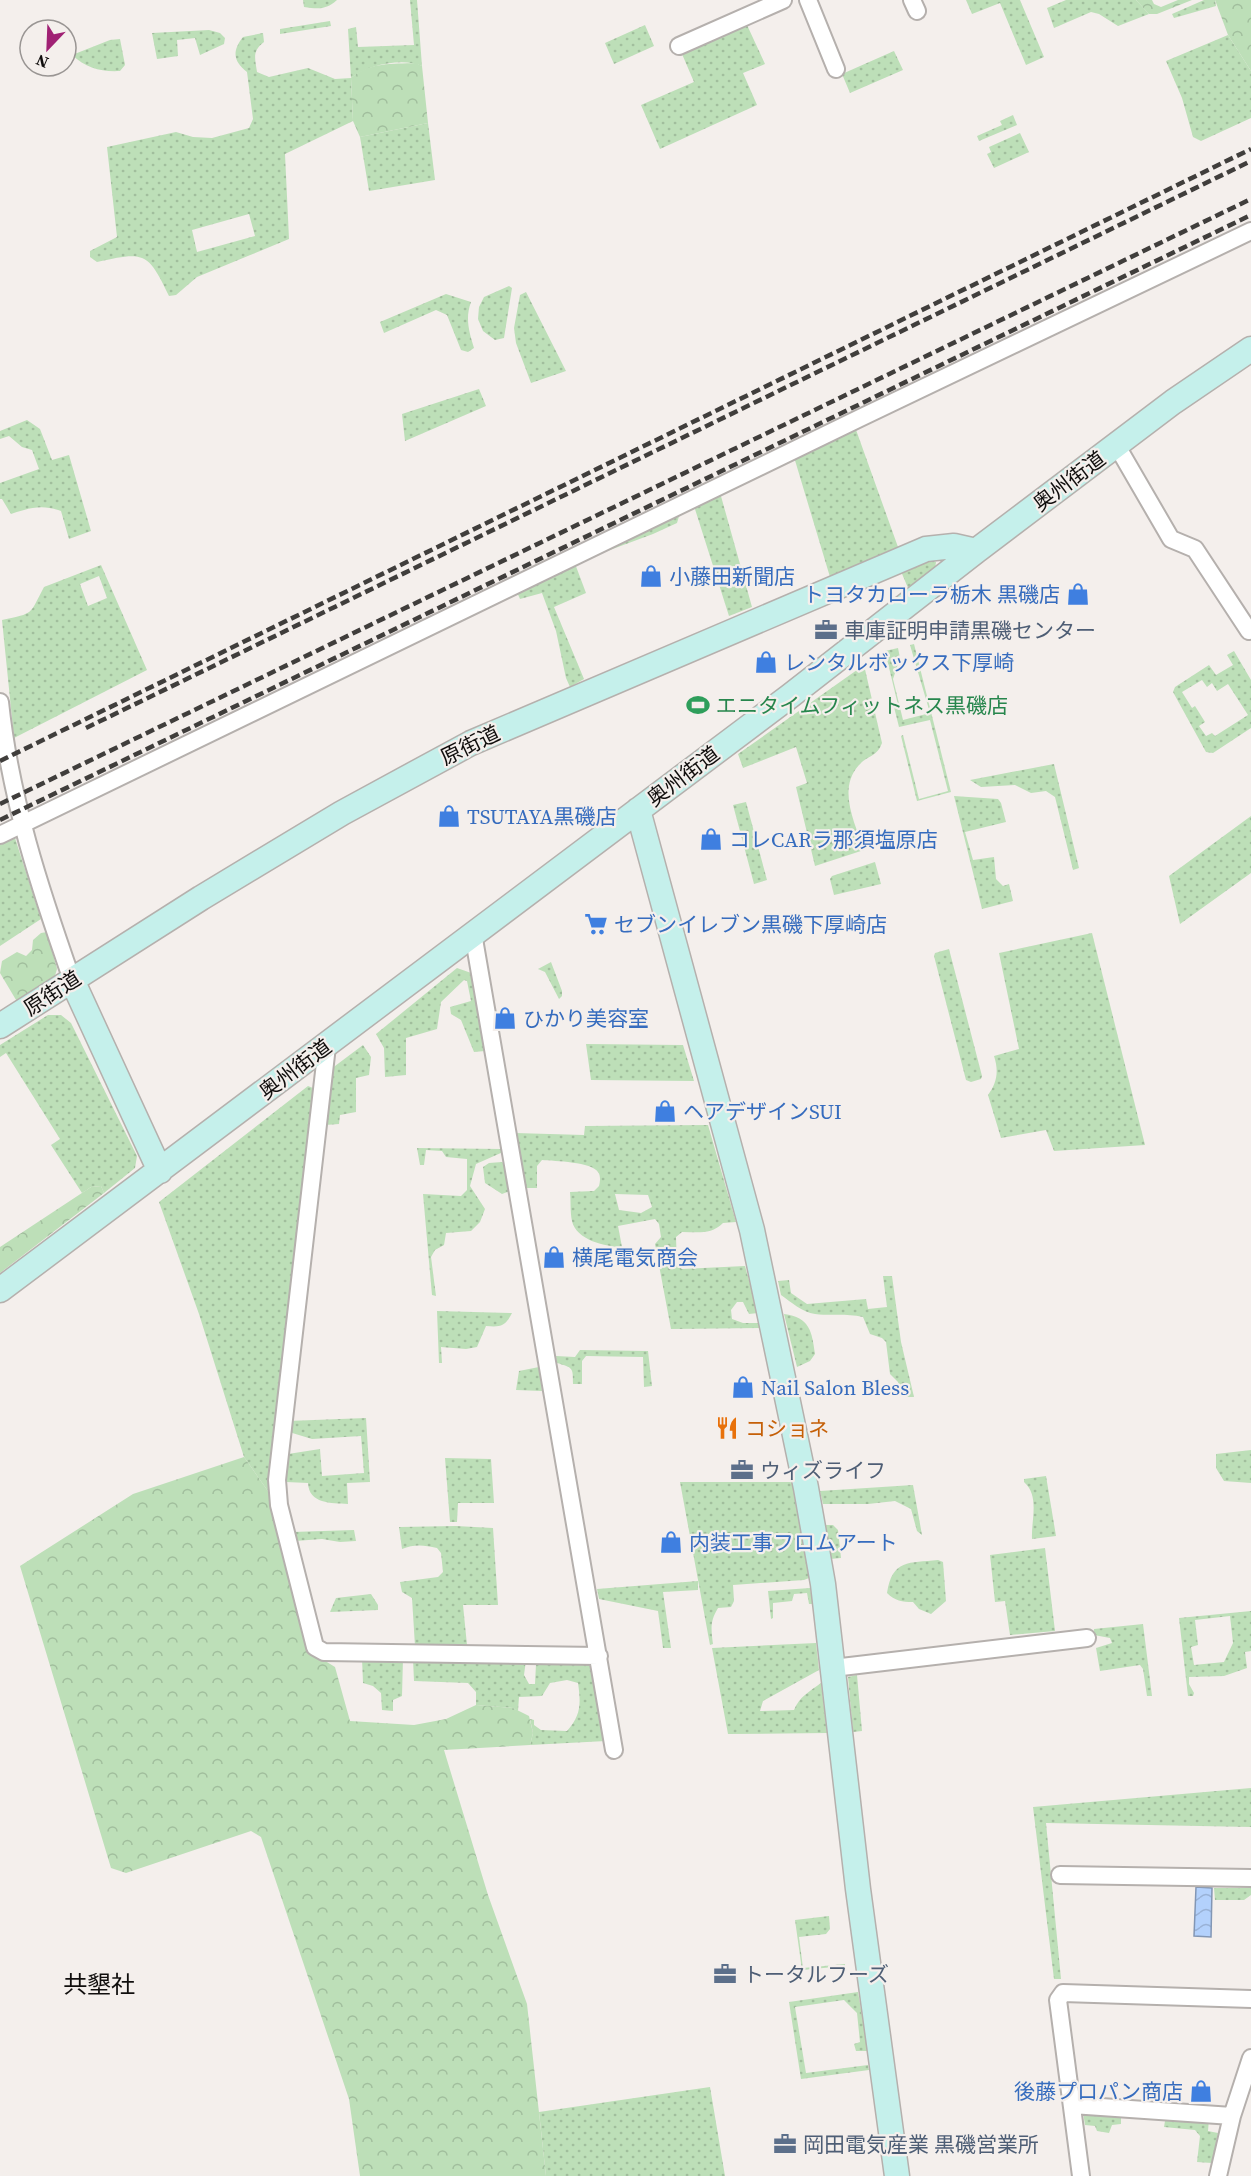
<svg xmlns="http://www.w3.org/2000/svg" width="1251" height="2176" font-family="'Source Serif 4','Noto Sans JP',serif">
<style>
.grass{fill:url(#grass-dots);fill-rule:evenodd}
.forest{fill:url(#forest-crowns)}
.water{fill:url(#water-waves);stroke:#8296b4;stroke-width:1.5}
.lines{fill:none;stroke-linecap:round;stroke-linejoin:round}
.street-casing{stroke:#b5b0ad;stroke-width:20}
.secondary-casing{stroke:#b5b0ad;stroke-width:27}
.street{stroke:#fff;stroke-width:16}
.secondary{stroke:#c5f0eb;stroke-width:24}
.rail{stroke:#403e3c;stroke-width:4.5;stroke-dasharray:9 4.5;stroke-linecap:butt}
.labels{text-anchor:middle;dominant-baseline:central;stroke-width:4.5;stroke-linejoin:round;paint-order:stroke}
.street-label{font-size:21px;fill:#100e0d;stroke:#f4efec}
.shop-label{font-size:21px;fill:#366cbe;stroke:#f4efec;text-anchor:start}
.service-label{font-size:21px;fill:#4e5e75;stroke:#f4efec;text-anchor:start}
.leisure-label{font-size:21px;fill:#27864d;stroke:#f4efec;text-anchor:start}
.food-label{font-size:21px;fill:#c56008;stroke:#f4efec;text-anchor:start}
.quarter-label{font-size:24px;fill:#100e0d;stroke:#f4efec}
</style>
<defs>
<pattern id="grass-dots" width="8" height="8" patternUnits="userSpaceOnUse" patternTransform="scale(1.5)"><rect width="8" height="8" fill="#bddfb8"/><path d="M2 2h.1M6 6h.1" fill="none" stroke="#a1be9d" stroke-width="1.8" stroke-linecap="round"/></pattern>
<pattern id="forest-crowns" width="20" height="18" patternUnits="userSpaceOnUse" patternTransform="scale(1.5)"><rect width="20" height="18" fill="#bddfb8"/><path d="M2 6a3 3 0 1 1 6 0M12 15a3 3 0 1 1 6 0" fill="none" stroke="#a1be9d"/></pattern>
<pattern id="water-waves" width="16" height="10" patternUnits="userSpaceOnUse" patternTransform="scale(1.5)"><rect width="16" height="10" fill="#b3d1fc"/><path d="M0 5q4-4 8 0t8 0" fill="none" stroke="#99b2d7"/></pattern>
</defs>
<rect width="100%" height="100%" fill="#f4efec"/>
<path class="grass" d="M303 0H337C326 10 318 9 304 7Z
M410 0H417L422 66C403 57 367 65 351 78L353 121 285 154 289 239 197 277 176 295 169 296C148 252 145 251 97 262L90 257V251L117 237 107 147 176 132 193 137 212 138 249 128 253 119 247 72C233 61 232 51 243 37L263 33 264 42C252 51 255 58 257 72L269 77 308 68 335 79 351 78 348 29 356 27 358 47 414 45ZM249 214 255 236 197 252 192 230Z
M966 0H1020L1044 57 1026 65 1000 3 972 14Z
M1066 0H1136L1149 14 1118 26 1099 14 1091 12 1054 28 1047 8Z
M1204 0H1215L1216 6 1174 18 1172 14Z
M330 21 331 26 280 34V29Z
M645 25 654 46 614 64 605 43Z
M747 25 765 64 743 73 757 105 660 149 641 105 694 82 682 54Z
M209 30 220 33 225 38 224 44 200 55 195 38 177 40 178 56 157 59 152 33Z
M1228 35 1251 71V118L1201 141 1193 137 1182 98 1166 61Z
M120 39 125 65 120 71C101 72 86 68 72 55L110 40Z
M894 51 903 70 850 93 842 74Z
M1013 115 1017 125 979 141 977 136 1002 125 1000 121Z
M428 123 435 180 369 191 360 137Z
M1020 133 1029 152 994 168 987 154 991 152 989 147Z
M509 286 512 288 504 338 495 340 483 331 478 319 479 307 484 297Z
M526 292 566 371 531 383 516 343 514 328 520 295Z
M446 294 471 302C465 318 469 332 474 348L468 352 461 350 447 315 436 310 384 333 380 322Z
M479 389 486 406 405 441 402 414Z
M27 420 40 429 52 460 69 455 91 531 69 539 61 511C42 504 29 508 11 514L2 499H0V483L39 469 32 450 22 447 9 436 0 439V431Z
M855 427 898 547 830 577 794 457Z
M719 489 752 607 729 616 694 506 680 513 677 523 653 534 583 560Z
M931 560 936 562 935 569 908 588 900 569Z
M574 561 586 593 554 607 584 679 570 687 566 678 556 631 542 593 520 599 516 590Z
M101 565 147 670 14 738 2 620C35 613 29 615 44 587ZM99 576 107 598 88 606 80 584Z
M914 644 951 792 917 801 901 736 903 735 919 799 948 791 930 720 899 727 894 707 898 705 885 651 898 648 900 658 893 679 903 720 930 713 910 645Z
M1234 651 1251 680V728L1213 753 1206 752 1173 692 1175 687 1209 665 1216 675 1233 665 1227 655ZM1202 680 1207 687 1212 683 1217 691 1228 684 1248 715 1215 736 1212 733 1206 736 1199 726 1205 722 1195 706 1192 708 1182 692Z
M864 665 882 743C877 757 868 755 859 765 837 789 855 823 864 850L815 866 796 787 807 783 796 747 743 768 738 754Z
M1054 764 1079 868 1073 870 1055 797 1046 791 1031 793 1015 785 981 787 970 780Z
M954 796 998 799 1001 803 1006 822 965 832 973 860 994 857 996 879 1003 886 1009 884 1013 901 982 909Z
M746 802 767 880 754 884 733 805Z
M1251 816V873L1180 924 1169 876Z
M15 838 41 919 0 946V845Z
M875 862 881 884 834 895 830 879 832 876Z
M1092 933 1145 1145 1054 1151 1046 1130 1001 1138 988 1095C997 1083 999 1071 994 1056L1019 1049 999 953Z
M949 949 982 1076 981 1079 971 1082 966 1080 934 956 935 953Z
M551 962 562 991V996L559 999 545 972 538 969Z
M457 968 474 974 485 1051 474 1052 461 1020 451 1014 450 1007 471 1001 467 981 464 980 441 1002 437 1029 406 1038V1075L385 1077 384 1048 376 1034Z
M48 1015H61L71 1023 137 1156 135 1168 104 1193 101 1186 91 1187 82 1193 51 1145 60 1139 6 1053 0 1057V1045Z
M586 1044 683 1045 694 1081 591 1080Z
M363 1045 371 1057 369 1075 356 1078V1112L340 1115 339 1124 325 1125 331 1069Z
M308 1086 313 1088 270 1494 244 1457 199 1314 159 1202Z
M708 1125 736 1222 723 1223C711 1235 698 1232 682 1232L676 1237 677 1266 682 1269 745 1266 758 1313 749 1314 743 1302H737L731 1310 732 1319 743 1323H758L760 1328 671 1329 655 1244 661 1237 659 1224 655 1219 618 1226 622 1247C606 1247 576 1240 572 1221 570 1212 571 1201 570 1192L594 1191 599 1186C600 1182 601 1176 598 1172 592 1162 555 1161 542 1160L537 1166V1188H526L515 1133 584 1135 585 1126ZM615 1194 648 1195 652 1207 641 1213 619 1210Z
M417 1148 502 1149 503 1152 476 1164 470 1186 485 1209 480 1222 471 1231 446 1233 444 1245 435 1250 431 1257 436 1296 432 1295 423 1194 461 1196 467 1190V1159L446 1157 442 1151 426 1150 424 1165H420Z
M502 1162 505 1164 510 1191 502 1194 485 1183 483 1167 489 1163Z
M883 1276H892L901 1342 914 1397H901L898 1382 890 1374 886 1342 882 1338 870 1334 863 1317C845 1313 832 1316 815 1314 802 1312 791 1302 781 1295L778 1281 789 1280 791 1293 807 1304 866 1299 868 1309 887 1307Z
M437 1311 512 1313C505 1327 500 1327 486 1326L477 1347 466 1349 441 1347 442 1363H439Z
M784 1314C810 1317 812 1332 815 1354L810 1361 797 1367Z
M580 1350 648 1351 652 1386 644 1387 643 1357 586 1356 582 1361V1384H573C573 1367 573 1368 557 1363L556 1356 575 1357Z
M539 1367 542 1391 516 1390 519 1371Z
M366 1418 370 1482 347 1483 348 1504C331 1503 309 1504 308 1483L286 1482 285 1465 288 1454 320 1449 322 1476 364 1473 361 1436 312 1439 289 1432 288 1421Z
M1251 1450V1483L1224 1481 1216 1468V1454Z
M445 1458 491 1459 494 1503H458L457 1522H450Z
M1046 1476 1056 1536 1032 1539C1031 1520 1040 1496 1024 1482V1479Z
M680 1482H792L809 1578 804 1580 733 1585 734 1601 731 1607 718 1608C710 1621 711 1629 713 1644L710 1645Z
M913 1485 922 1535 917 1531 911 1509 895 1501 868 1504H823L820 1491Z
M825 1525H833L838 1530 841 1558 830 1559Z
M456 1526 493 1528 498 1605H463L467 1645 415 1646 412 1598 402 1592 400 1582 438 1577 443 1572 441 1553 437 1548C424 1545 414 1544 402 1549L399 1527Z
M354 1530 356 1541 340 1542 322 1539 295 1541 292 1532Z
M1045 1548 1055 1631 1010 1635 1005 1601 995 1602 990 1555Z
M938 1560 943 1562 946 1601 931 1614 919 1609 913 1602C902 1602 895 1601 887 1593 892 1559 909 1563 938 1560Z
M698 1581V1590L663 1592 671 1648H663L658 1611 599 1599 597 1589Z
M810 1588 813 1604H809L807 1593 794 1594 792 1601 773 1603V1618L771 1619 768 1591Z
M371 1594 378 1605V1610L330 1612 336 1598Z
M1251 1611V1651L1245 1652 1247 1668 1224 1676 1189 1677V1684L1194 1693 1193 1696H1188L1179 1618ZM1230 1616 1233 1643 1224 1662 1194 1665 1191 1647 1198 1645 1195 1620Z
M1143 1624 1152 1696H1147L1143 1669 1140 1665 1100 1671 1096 1648 1112 1643 1110 1638 1094 1635V1629Z
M816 1643 819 1670 763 1701 760 1711 794 1710C799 1697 810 1691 821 1683L827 1733 728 1734 712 1648Z
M362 1658H403L402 1696 393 1700V1711L382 1710 381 1693 373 1686 363 1683Z
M413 1659 526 1660 524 1675 529 1684H535L536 1664 595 1665 606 1741 530 1745 533 1733 530 1719 534 1720V1725L541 1730 567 1731C581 1715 581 1704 578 1683L567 1680 550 1683 542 1696 519 1697 518 1711 513 1708 476 1705V1692L468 1683 414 1681Z
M857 1675 862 1731 853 1732 848 1677Z
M1251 1788V1827L1046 1823 1061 1979H1054L1033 1807Z
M1214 1888H1251V1895L1244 1900H1215Z
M829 1916 830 1929 826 1934 799 1937 803 1968 845 1964V1966L802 1970 795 1920Z
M858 1992 868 2051H856L854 2044 860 2042 857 2013 844 2000 795 2007 806 2073 868 2065 869 2070 801 2079 789 2002Z
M710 2087 725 2176H546L539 2112Z
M1083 2112 1121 2115V2124L1112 2125 1109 2133 1097 2131 1095 2126 1085 2125Z
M1166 2115 1209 2119 1208 2131 1218 2133 1212 2163 1197 2162 1200 2136 1195 2130 1164 2127Z"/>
<path class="forest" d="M1136 0H1152L1154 4 1161 7 1178 0H1192L1157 14H1149Z
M1215 0H1251V71L1228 35Z
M416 63 422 66 428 123 360 137 353 121 351 78C370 62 392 64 416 63Z
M47 932 57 969 54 979 19 1005 0 973 2 961 17 952 26 956 32 950 33 940 41 933Z
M101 1186 104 1193 0 1273V1247L91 1187Z
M244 1457 270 1494 322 1659 335 1667 350 1721 414 1725 446 1719 476 1705 513 1708 529 1716 533 1733 530 1745 444 1750 488 1895 527 2004 546 2176H360L349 2099 261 1837 251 1831 126 1873 111 1868 20 1566 133 1494Z"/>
<path class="water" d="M1196 1887 1212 1888 1211 1937 1194 1936Z"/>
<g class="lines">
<g class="street-casing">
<path id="street" d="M808 0 836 69
M912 0 917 11
M679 46 783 0
M1117 446 1171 539 1195 549 1249 631 1251 630
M0 702C10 798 40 889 72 980
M0 835 860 418 1251 231
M473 933 614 1750
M327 1046 277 1480 279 1505 315 1647 324 1652 599 1656
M833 1668 1087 1638
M1060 1875 1251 1878
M1072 2105 1232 2116
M1081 2176 1058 2000 1063 1993 1251 1999
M1218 2176 1232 2116 1251 2058"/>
</g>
<g class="secondary-casing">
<path id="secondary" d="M638 810 752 1230 806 1488 823 1584 858 1889 897 2176
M72 980 160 1171
M0 1026 201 898 342 813 471 743 926 549 954 546 976 551
M0 1290 790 696 976 551 1173 402 1251 349"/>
</g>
<use href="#street" class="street"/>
<use href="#secondary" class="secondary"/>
<path class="rail" d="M86 728 1251 161
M0 761 1251 149
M0 804 1251 199
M0 820 1251 215"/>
</g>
<defs>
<g id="shop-bare" transform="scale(1.8)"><path d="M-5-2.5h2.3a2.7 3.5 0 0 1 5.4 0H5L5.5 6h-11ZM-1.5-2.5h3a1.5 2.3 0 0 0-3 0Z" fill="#3f7fe0" stroke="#f4efec" stroke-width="2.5" paint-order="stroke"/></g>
<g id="office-bare" transform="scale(1.8)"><path d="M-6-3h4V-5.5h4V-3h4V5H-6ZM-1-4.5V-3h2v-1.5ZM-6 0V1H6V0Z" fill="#5c6f8a" stroke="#f4efec" stroke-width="2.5" paint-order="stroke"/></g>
<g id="stadium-bare" transform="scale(1.8)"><path d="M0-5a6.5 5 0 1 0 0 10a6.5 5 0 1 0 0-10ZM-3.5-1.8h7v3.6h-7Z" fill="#2e9e5b" stroke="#f4efec" stroke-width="2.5" paint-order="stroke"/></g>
<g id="supermarket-bare" transform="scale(1.8)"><path d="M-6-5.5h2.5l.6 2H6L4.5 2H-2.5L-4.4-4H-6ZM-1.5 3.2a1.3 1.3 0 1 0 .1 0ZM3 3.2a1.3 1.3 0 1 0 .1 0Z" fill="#3f7fe0" stroke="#f4efec" stroke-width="2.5" paint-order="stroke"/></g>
<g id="restaurant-bare" transform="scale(1.8)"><path d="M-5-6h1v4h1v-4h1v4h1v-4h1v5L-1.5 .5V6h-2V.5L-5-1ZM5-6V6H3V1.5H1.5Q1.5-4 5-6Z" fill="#e8710a" stroke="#f4efec" stroke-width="2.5" paint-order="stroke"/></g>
</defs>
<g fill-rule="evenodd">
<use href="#shop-bare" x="651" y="576"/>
<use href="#shop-bare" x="1078" y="594"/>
<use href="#office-bare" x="826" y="630"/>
<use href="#shop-bare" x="766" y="662"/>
<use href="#stadium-bare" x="698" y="705"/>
<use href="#shop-bare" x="449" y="816"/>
<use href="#shop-bare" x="711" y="839"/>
<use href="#supermarket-bare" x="596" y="924"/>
<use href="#shop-bare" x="505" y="1018"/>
<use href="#shop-bare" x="665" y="1111"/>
<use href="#shop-bare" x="554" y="1257"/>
<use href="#shop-bare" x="743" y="1387"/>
<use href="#restaurant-bare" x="727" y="1428"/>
<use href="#office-bare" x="742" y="1470"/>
<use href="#shop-bare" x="671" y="1542"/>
<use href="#office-bare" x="725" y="1974"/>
<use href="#shop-bare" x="1201" y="2091"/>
<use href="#office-bare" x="785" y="2144"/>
</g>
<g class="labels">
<g class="street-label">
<text transform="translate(1069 481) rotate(-37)">奥州街道</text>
<text transform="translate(470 745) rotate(-26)">原街道</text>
<text transform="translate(683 776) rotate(-37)">奥州街道</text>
<text transform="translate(52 993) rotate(-33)">原街道</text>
<text transform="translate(295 1069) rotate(-37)">奥州街道</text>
</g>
<g class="shop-label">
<text x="669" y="576">小藤田新聞店</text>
<text x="1060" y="594" text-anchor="end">トヨタカローラ栃木 黒磯店</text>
<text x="784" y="662">レンタルボックス下厚崎</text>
<text x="467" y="816">TSUTAYA黒磯店</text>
<text x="729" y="839">コレCARラ那須塩原店</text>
<text x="614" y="924">セブンイレブン黒磯下厚崎店</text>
<text x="523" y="1018">ひかり美容室</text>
<text x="683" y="1111">ヘアデザインSUI</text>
<text x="572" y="1257">横尾電気商会</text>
<text x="761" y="1387">Nail Salon Bless</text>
<text x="689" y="1542">内装工事フロムアート</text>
<text x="1183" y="2091" text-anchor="end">後藤プロパン商店</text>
</g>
<g class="service-label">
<text x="844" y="630">車庫証明申請黒磯センター</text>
<text x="760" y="1470">ウィズライフ</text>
<text x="743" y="1974">トータルフーズ</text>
<text x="803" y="2144">岡田電気産業 黒磯営業所</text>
</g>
<g class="leisure-label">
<text x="716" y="705">エニタイムフィットネス黒磯店</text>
</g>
<g class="food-label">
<text x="745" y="1428">コショネ</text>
</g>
<g class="quarter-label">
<text x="99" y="1984">共墾社</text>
</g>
</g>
<g transform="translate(48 48) rotate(203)"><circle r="28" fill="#f4efec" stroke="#999593" stroke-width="1.5"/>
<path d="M0-4.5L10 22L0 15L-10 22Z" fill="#a02174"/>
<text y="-9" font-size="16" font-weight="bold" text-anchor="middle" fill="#100e0d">N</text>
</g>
</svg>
